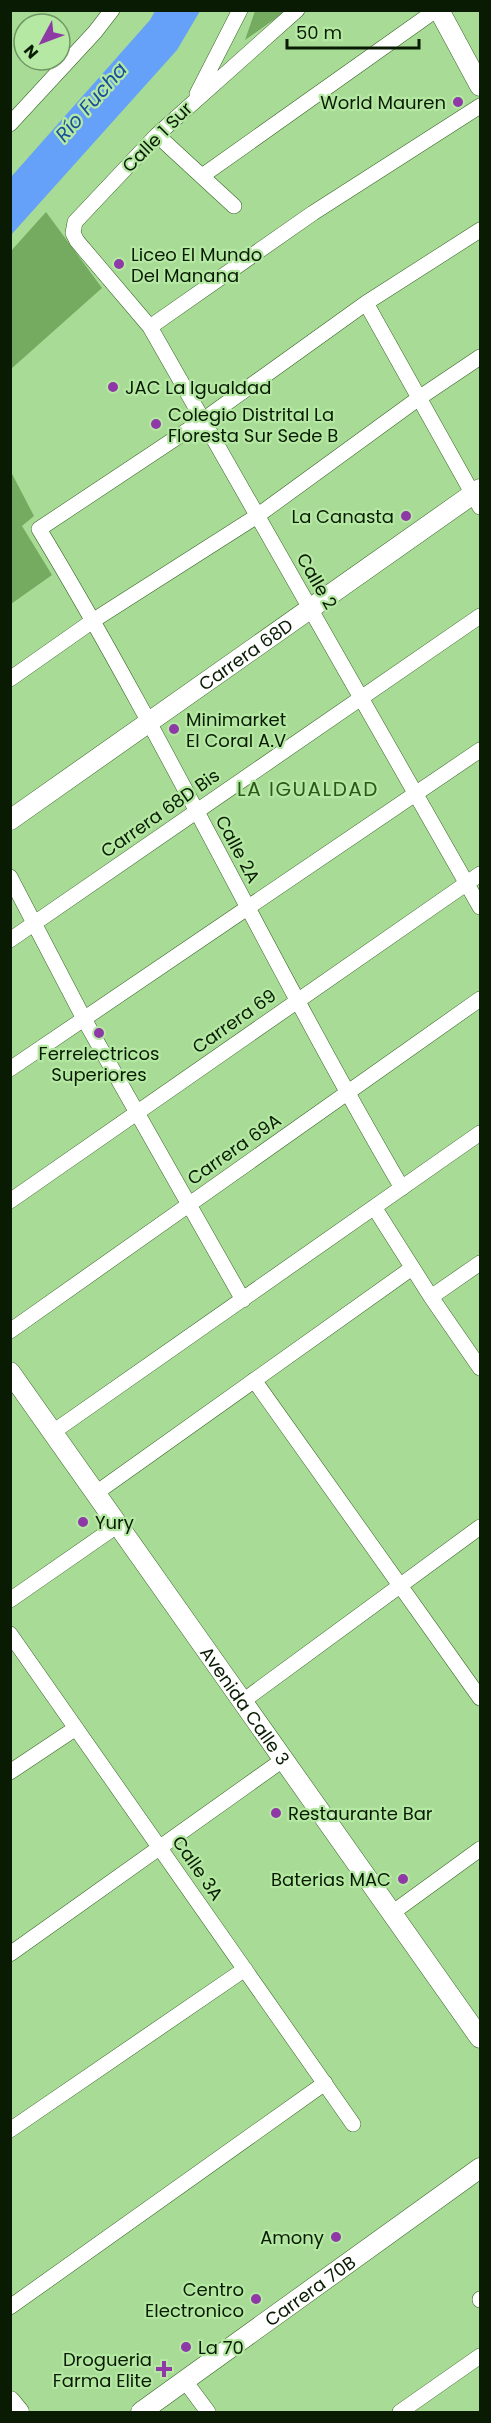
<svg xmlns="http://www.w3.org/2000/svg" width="491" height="2423" font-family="Poppins,sans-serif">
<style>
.green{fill:#74ab60}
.water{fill:#65a1f9}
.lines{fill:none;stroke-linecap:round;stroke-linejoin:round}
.minor-casing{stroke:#396727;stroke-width:16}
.tertiary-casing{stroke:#396727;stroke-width:21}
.minor{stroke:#fff;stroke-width:15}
.tertiary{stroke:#fff;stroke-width:20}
.poi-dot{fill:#8e39a6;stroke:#b5e8a3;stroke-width:2}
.labels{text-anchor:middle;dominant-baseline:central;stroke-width:4.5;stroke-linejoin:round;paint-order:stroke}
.poi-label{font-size:18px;fill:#091c03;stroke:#b5e8a3;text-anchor:start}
.street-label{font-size:18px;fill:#091c03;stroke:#b5e8a3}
.water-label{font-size:20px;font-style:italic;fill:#174f9d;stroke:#b5e8a3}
.neighbourhood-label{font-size:20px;letter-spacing:1.5px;fill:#2c5918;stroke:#b5e8a3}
</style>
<rect width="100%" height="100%" fill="#a8db96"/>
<path class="green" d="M255 11H286L245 40Z
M46 212 102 288 11 369V251Z
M10 470 34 516 22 526 52 575 11 604Z"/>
<path class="water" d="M155 11H200L177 50 11 235V177L150 20Z"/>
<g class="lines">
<g class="minor-casing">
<path id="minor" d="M297 10 157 135 75 222 73 233 77 241 150 327 480 907
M197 94 240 10
M10 124 95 32 112 10
M157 135 234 206
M202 176 436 10
M366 303 480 507
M150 327 313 213 480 106
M10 679 94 620 257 516 419 398 480 357
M10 877 84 1019 243 1300
M10 940 480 616
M10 1069 480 750
M402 1188C275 971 168 743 39 529L203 420 366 303 480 230
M10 1201 480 874
M374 1207 431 1297 480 1368
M431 1297 480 1263
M10 1331 480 999
M254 1380 480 1698
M53 1432 480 1133
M96 1493 412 1268
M10 1600 118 1525
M10 1634 353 2124
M243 1701 480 1527
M10 1772 76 1728
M392 1913 480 1849
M10 1954 284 1759
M10 2130 245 1969
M480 2299V2300
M10 2307 325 2083
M185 2381 208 2412
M400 2412 480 2356"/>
</g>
<g class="tertiary-casing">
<g id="tertiary">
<path d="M439 10 480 86"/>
<path id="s1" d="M10 820 480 489"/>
<path id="s2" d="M10 1372 480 2038"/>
<path d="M10 2401 19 2412"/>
<path id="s3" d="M141 2412 480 2168"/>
</g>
</g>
<use href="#minor" class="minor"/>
<use href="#tertiary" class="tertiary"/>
</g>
<g class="poi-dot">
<circle cx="458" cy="102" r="6"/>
<circle cx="119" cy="264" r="6"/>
<circle cx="113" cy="387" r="6"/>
<circle cx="156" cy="424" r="6"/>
<circle cx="406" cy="516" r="6"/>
<circle cx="174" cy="729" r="6"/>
<circle cx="99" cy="1033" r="6"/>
<circle cx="83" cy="1522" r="6"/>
<circle cx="276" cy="1813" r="6"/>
<circle cx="403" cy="1879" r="6"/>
<circle cx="336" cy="2237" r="6"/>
<circle cx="256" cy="2299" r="6"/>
<circle cx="186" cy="2347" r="6"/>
<path d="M161 2360h6v6h6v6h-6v6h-6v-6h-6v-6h6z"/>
</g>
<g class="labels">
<g class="poi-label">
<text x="446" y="102" text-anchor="end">World Mauren</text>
<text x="131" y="254">Liceo El Mundo<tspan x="131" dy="21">Del Manana</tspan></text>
<text x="125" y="387">JAC La Igualdad</text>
<text x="168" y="414">Colegio Distrital La<tspan x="168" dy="21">Floresta Sur Sede B</tspan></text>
<text x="394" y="516" text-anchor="end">La Canasta</text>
<text x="186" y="719">Minimarket<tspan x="186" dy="21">El Coral A.V</tspan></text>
<text x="99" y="1053" text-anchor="middle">Ferrelectricos<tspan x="99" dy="21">Superiores</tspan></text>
<text x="95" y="1522">Yury</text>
<text x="288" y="1813">Restaurante Bar</text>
<text x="391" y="1879" text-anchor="end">Baterias MAC</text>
<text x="324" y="2237" text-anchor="end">Amony</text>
<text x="244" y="2289" text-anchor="end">Centro<tspan x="244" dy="21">Electronico</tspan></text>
<text x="198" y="2347">La 70</text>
<text x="152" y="2359" text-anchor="end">Drogueria<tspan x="152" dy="21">Farma Elite</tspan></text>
</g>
<g class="street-label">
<text transform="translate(157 137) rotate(-45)">Calle 1 Sur</text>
<text transform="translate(317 581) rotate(60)">Calle 2</text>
<text stroke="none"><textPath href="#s1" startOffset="288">Carrera 68D</textPath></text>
<text transform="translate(160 813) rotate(-35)">Carrera 68D Bis</text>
<text transform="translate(238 849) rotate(62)">Calle 2A</text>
<text transform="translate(234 1021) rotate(-35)">Carrera 69</text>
<text transform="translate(234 1149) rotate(-35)">Carrera 69A</text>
<text stroke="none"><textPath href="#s2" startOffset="408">Avenida Calle 3</textPath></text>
<text transform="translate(198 1868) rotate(55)">Calle 3A</text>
<text stroke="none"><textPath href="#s3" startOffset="208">Carrera 70B</textPath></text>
</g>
<g class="water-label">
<text transform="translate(91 102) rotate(-49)">Río Fucha</text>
</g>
<g class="neighbourhood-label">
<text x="308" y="789">LA IGUALDAD</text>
</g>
</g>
<rect width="491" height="2423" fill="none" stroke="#091c03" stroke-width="24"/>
<g transform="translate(42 42) rotate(229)"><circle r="28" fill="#b5e8a3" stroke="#709663" stroke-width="1.5"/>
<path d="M0-4.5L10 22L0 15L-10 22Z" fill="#8e39a6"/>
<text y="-9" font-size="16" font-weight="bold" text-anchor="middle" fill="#091c03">N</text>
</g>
<path d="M287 39v9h132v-9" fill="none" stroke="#091c03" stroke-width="3"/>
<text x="296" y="39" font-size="18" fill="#091c03" stroke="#b5e8a3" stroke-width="4.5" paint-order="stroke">50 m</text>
</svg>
